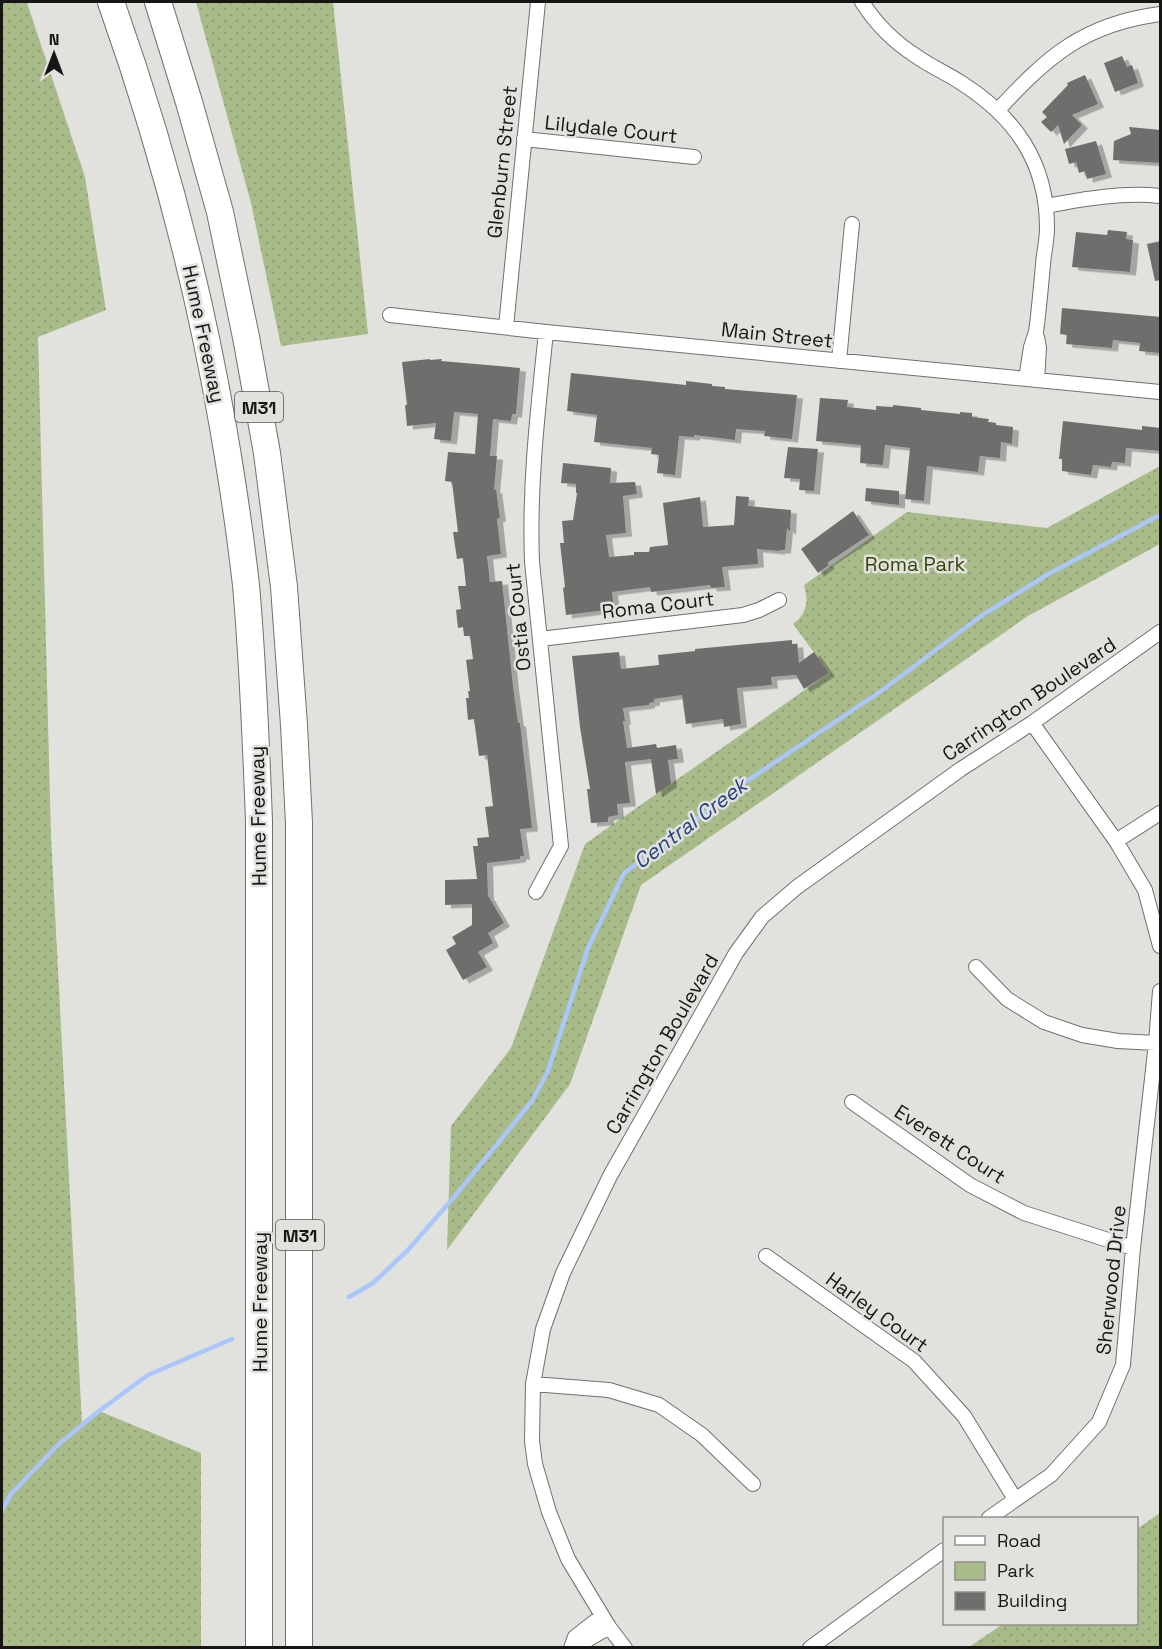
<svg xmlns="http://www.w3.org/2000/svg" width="1162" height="1649" font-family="'Space Grotesk',sans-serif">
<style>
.green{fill:url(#green-dots)}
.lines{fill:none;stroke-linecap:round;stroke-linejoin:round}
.stream{stroke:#aac6fa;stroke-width:4.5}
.building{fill:#706e6c;filter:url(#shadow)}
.minor-casing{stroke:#70706d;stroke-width:16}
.motorway-casing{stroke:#70706d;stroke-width:28}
.minor{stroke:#fff;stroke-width:14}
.motorway{stroke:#fff;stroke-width:26}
.labels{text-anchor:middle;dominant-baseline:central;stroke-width:5;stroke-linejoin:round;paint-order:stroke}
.shield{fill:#e1e1de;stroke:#545351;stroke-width:1.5}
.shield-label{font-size:18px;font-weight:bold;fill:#171615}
.street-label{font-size:20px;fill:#171615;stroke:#e1e1de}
.park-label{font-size:20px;fill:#344605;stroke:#e1e1de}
.water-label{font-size:21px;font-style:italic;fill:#23417e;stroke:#e1e1de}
</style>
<defs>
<pattern id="green-dots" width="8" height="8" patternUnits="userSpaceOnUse" patternTransform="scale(1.5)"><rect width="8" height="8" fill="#a8bb89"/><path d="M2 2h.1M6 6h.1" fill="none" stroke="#90a075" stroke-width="1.8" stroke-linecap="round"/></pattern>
<filter id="shadow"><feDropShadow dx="6" dy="3.5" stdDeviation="0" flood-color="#0004"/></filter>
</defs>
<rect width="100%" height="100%" fill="#e1e1de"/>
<path class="green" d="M2 2H27V3L85 177 106 310 38 337 51 837 82 1424 99 1411 201 1453V1647H2Z
M196 2H333L368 334 281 346 251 203Z
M1160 466V544L1028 616 641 885 570 1084 447 1250 451 1126 511 1048 585 844 829 673 793 624C807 614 809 601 804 585L907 512 1047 528Z
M1160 1513V1647H969L1003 1624H1136L1137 1529Z"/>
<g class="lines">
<path class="stream" d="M349 1297 373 1283 407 1251 455 1196 532 1101 548 1071 588 948 624 873 679 833 744 783 884 689 981 616 1050 573 1160 515
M2 1510 11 1494 59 1444 99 1411 148 1375 232 1339"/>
</g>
<path class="building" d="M1122 56 1127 67 1132 65 1138 83 1115 92 1104 63Z
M1085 75 1098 104 1072 115 1082 125 1064 144 1058 125 1051 132 1041 122 1047 117 1042 112 1068 85 1067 83Z
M1129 127 1161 130V163L1113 160 1114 141 1131 134Z
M1096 141 1106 174 1087 179 1085 171 1079 173 1076 162 1069 164 1065 149Z
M1108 230 1127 232 1126 239 1133 240 1130 272 1072 267 1076 232 1107 235Z
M1161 241V280L1155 281 1147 244Z
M1062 308 1161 317 1160 353 1139 351 1140 343 1113 340 1112 348 1066 344 1067 335 1060 334Z
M430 359V360L442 359 441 361 520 368 516 414H512L511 421 493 419 490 456H497L494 490 496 489 500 518 497 519 501 554 487 556 490 582 502 581 513 686 518 723H520L532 828 520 829 524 856H520V859L487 863 488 897H489L504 923 488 933 493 943 478 952 487 967 463 980 446 950 456 944 452 937 472 925V904L445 905V880L477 879 473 846H478L477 838 489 837 485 807 493 806 487 755 479 756 474 719 468 720 466 698H469L468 691H470L466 660 473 659 470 636H464L463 627 458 628 456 610 461 609 458 586H466L463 558 457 559 453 532H458L452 482 445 481 448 452 475 454 478 414 454 412 451 441 434 439 436 423 407 426 405 405H407L402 362Z
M571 373 686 385V381L712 384V386L725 387V389L797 395 792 439 764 436 765 431 736 429 735 440 694 435V437L679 436 675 475 657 473 659 455 651 454 652 448 594 442 597 415 567 411Z
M820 398 848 400 847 407 876 410V406L893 407V405L921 408V410L960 414V412L972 413V417L989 419 988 422 996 423V425L1013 427 1012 444 1001 442 1000 458 980 456 978 472 927 466 924 501 905 499 910 448 885 445 883 465 860 463 861 445 816 441Z
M1063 421 1142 430V426L1161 428V451L1126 448 1125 463 1112 462 1111 467 1093 465 1091 475 1062 471V459H1059Z
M788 447 818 449 814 491 799 490 800 479 784 478Z
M563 463 611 468 610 483 635 482 637 494 623 496 626 533 606 535 609 557 634 555V552H649L650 547 668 545 663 503 700 497 703 527 734 525 736 496 749 497 748 506 791 510 790 532 787 528 785 550H779V551L757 549 758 564 722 567 725 587 711 588 710 585 651 592 650 587 612 592 614 609 566 615 563 588 565 587 560 543H564L562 521 573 520 577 493H576V484L561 483Z
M866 488 899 491V505L865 501Z
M853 511 869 535 827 563 829 565 818 573 801 549Z
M792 640V644H797L799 663 814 652 829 673 804 689 796 675 771 677 772 685 737 688 741 724 724 727 723 719 686 724 682 695 654 699V702L649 703V705L623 708 625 721H623L627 748 656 744 657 748 676 745 678 759 668 760 671 784 656 794 651 759 625 762 630 803 617 804 618 815 608 817V822L591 823 587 789H590L580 727 572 656 619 652 621 669 659 665 658 655 695 651V649Z"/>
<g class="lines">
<g class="minor-casing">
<path id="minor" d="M862 2C876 24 894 42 916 56 930 66 946 73 960 82 1014 116 1047 161 1047 228 1047 240 1044 252 1043 264 1041 287 1039 310 1036 332L1031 347 1026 379
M998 110C1048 56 1084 24 1160 14
M524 139 694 157
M1046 206C1083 199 1122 192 1160 196
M390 315 546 332 1160 392
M506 327 538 2
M839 361 852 224
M1037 380 1039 348 1037 337
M540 639 743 615 759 610 779 600
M1032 723 1116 841 1145 890 1160 946
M1116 841 1160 813
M536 892 561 846 532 562C529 485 538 409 546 332
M976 967 1007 999 1044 1022 1082 1035 1118 1041 1156 1043
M852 1102 970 1185 1024 1213 1133 1248
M766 1256 914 1361 964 1416 1015 1499
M533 1384 609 1390 659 1405 702 1435 753 1484
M989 1518 1051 1475 1099 1422 1123 1365 1133 1248 1156 1043 1160 991
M571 1648 575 1637 602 1616
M574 1648 609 1627
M625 1648 609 1627 568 1559 549 1512 535 1464 532 1441 533 1384 543 1329 563 1273 610 1176 736 953 762 917 797 887 961 769 1032 723 1160 632
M810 1648 944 1550"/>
</g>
<g class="motorway-casing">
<path id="motorway" d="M111 2C160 140 198 282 223 427 232 479 240 532 246 585 253 663 256 742 259 821V1648
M158 2 189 102 220 212 246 337 267 453 284 587 294 725 299 823V1648"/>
</g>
<use href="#minor" class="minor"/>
<use href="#motorway" class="motorway"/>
</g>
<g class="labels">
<g class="shield">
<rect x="235" y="392" width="48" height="30" rx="4.5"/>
<rect x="276" y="1220" width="48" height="30" rx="4.5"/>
</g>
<g class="shield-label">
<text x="259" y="407">M31</text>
<text x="300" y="1235">M31</text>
</g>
<g class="street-label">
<text transform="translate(611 129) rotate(6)">Lilydale Court</text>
<text transform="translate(502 162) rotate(-84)">Glenburn Street</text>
<text transform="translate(204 334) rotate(78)">Hume Freeway</text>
<text transform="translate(777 335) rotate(6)">Main Street</text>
<text transform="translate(658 605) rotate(-7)">Roma Court</text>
<text transform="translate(518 617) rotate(-96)">Ostia Court</text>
<text transform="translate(1029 699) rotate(-34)">Carrington Boulevard</text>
<text transform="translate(258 816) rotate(-91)">Hume Freeway</text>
<text transform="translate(662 1044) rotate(-60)">Carrington Boulevard</text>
<text transform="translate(950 1144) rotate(33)">Everett Court</text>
<text transform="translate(1111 1280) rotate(-84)">Sherwood Drive</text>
<text transform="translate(260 1302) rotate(-90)">Hume Freeway</text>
<text transform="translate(877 1312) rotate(36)">Harley Court</text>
</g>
<g class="park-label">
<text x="915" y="564">Roma Park</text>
</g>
<g class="water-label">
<text transform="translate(690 823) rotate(-37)">Central Creek</text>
</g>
</g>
<rect width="1162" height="1649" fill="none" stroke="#171615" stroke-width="6"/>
<rect x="943" y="1517" width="195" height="108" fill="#e1e1de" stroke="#90908e" stroke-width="1.5"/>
<rect x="955" y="1536" width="30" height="9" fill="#ffffff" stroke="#90908e" stroke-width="1.5"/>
<text x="997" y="1547" font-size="18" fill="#171615">Road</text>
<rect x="955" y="1562" width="30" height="18" fill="#a8bb89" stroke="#90908e" stroke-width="1.5"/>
<text x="997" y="1577" font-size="18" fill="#171615">Park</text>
<rect x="955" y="1592" width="30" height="18" fill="#706e6c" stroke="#90908e" stroke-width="1.5"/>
<text x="997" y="1607" font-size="18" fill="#171615">Building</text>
<g transform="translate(54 54)" stroke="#e1e1de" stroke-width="4.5" paint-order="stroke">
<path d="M0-4.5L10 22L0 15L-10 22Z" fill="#171615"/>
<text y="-9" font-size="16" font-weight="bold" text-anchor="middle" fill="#171615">N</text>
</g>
</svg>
